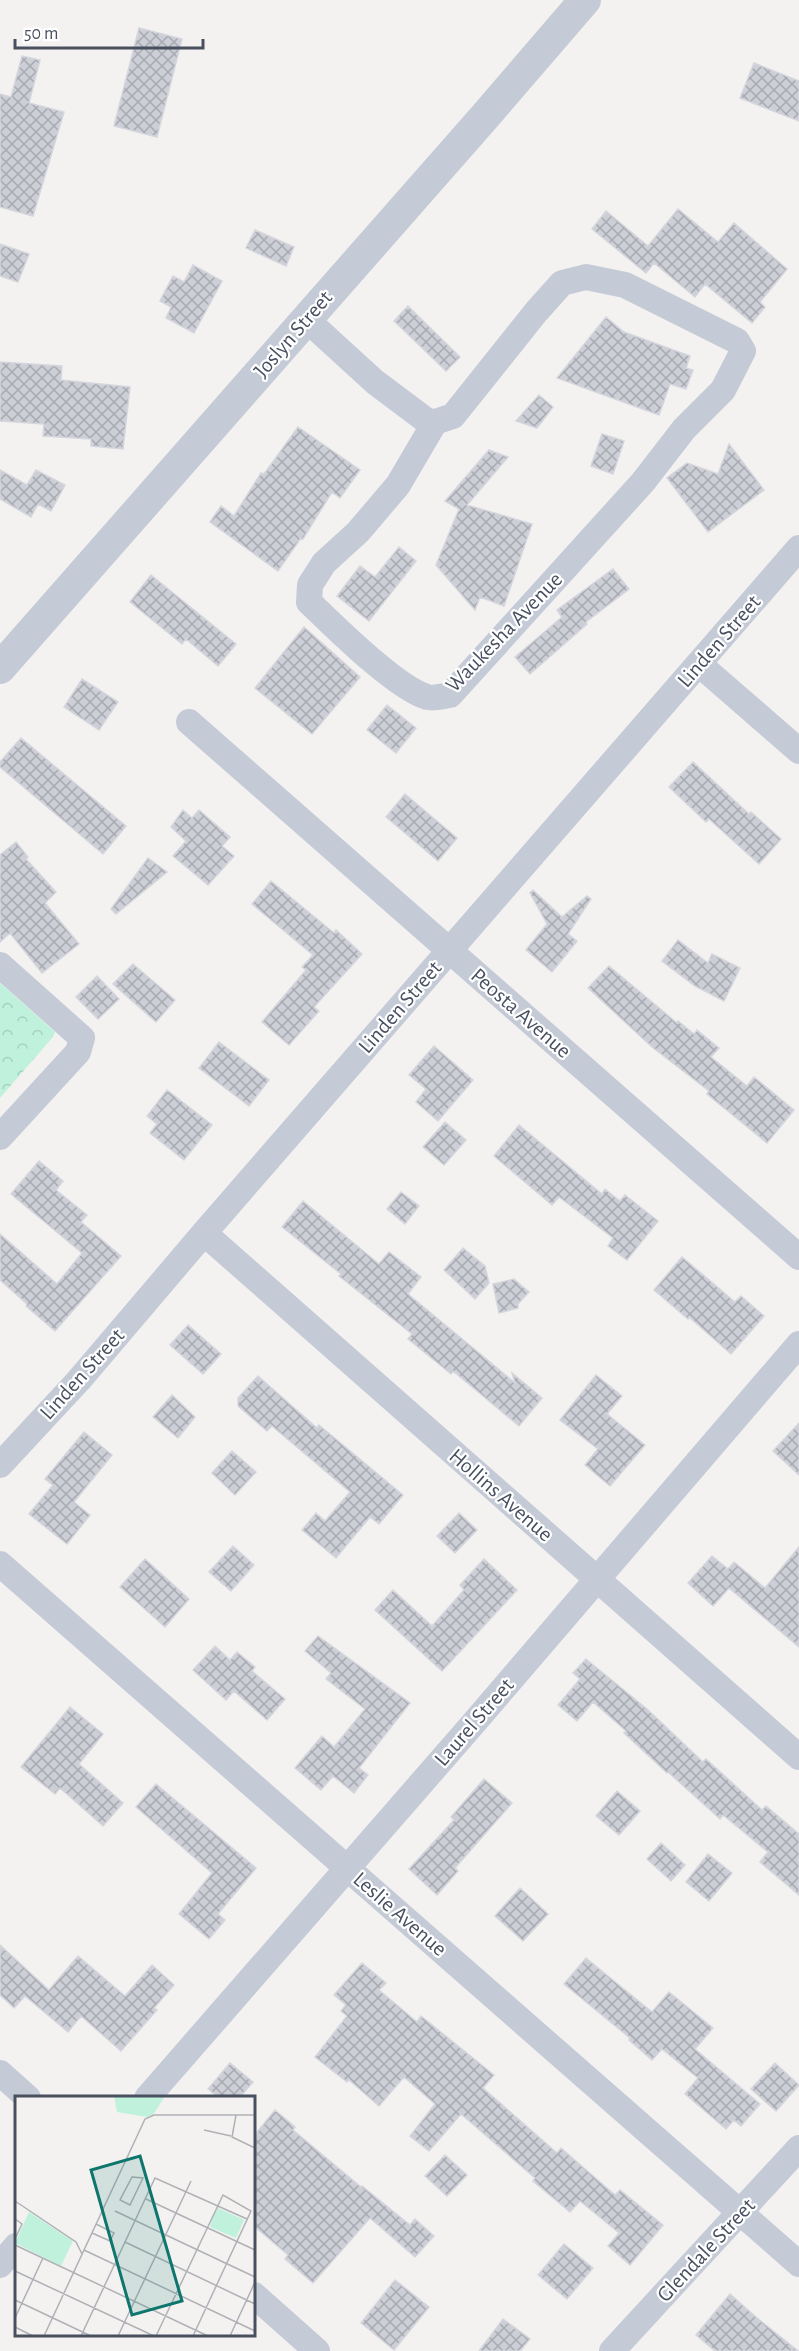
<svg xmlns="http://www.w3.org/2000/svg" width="799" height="2351" font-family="'Alegreya Sans',sans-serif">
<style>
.park{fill:url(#park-crowns)}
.building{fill:url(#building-cross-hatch);stroke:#d5d6dd;stroke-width:1.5}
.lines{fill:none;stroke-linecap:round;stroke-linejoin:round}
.minor{stroke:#c5cbd6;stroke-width:26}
.tertiary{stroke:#c5cbd6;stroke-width:32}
.labels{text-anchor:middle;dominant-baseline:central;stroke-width:4.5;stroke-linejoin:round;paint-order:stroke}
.street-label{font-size:22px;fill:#485060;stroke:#fff}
.inset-road{fill:none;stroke:#afb1b7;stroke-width:1.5}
.view{fill:#0f766e;fill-opacity:0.15;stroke:#0f766e;stroke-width:3}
.inset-edge{fill:none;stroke:#485060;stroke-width:3}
</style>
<defs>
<pattern id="park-crowns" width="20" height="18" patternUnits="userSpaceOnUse" patternTransform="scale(1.5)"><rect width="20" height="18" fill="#c0f1dc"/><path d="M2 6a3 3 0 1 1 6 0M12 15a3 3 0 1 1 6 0" fill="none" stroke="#a6d0bf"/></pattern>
<pattern id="building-cross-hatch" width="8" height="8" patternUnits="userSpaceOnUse" patternTransform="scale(1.5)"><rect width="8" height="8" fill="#cdcfd7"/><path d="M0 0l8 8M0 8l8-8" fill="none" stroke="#a8aab2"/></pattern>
</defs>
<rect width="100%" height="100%" fill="#f4f2f1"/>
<path class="park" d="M0 983 55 1032 53 1037 0 1098Z"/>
<path class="building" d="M139 28 182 39 157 137 114 126Z
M22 56 40 60 29 103 64 112 33 216 0 207V94L11 97Z
M754 63 799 81V121L740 98Z
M678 209 718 242 734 223 787 269 760 302 765 307 752 323 705 284 695 297 654 263 646 273 592 229 606 211 648 246Z
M255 230 294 247 286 266 246 248Z
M0 244 29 254 18 282 0 276Z
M193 265 222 281 194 333 166 318 171 307 160 301 173 276 184 282Z
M408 306 460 357 446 371 394 321Z
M606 317 624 332 690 356 686 368 693 370 686 389 670 384 659 415 557 378Z
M0 362 62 366 61 380 130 387 123 449 91 446V439L43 436 44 424 0 421Z
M539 395 553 407 537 428 516 421Z
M298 427 360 470 340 498 332 492 303 539 301 538 278 571 210 522 221 506 234 516 261 473 264 474Z
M602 434 624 441 613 474 591 466Z
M729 444 764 490 708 532 667 478 687 463 718 474Z
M489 450 508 457 467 505 532 524 504 606 480 597 475 610 436 565 459 509 445 501Z
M0 470 27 485 36 470 65 485 51 511 38 504 31 517 0 499Z
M399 547 416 561 369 621 337 596 360 566 375 577Z
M613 569 629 589 586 622 587 624 530 674 515 657 562 617 557 610Z
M151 575 236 644 218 666 186 639 182 644 130 602Z
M304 627 360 677 312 734 255 688Z
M82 679 118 702 99 730 64 707Z
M387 705 416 728 396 753 367 730Z
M21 738 126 826 103 854 0 767V762Z
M693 762 749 814 751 812 781 839 759 864 709 819 706 822 669 787Z
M405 794 457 838 438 861 386 817Z
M183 810 192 818 199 810 230 837 222 846 234 856 208 885 173 856 186 841 171 827Z
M16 842 28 857 26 859 56 892 45 903 79 944 42 973 10 933 0 942V855Z
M148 858 167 872 116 914 111 909Z
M271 881 334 933 336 930 362 954 314 1007 319 1011 289 1045 262 1022 306 970 302 967 313 955 252 904Z
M533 890 562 917 587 896 591 899 568 934 577 941 552 972 526 950 547 924 530 893Z
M678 940 708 963 712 954 740 968 724 1001 695 986 662 961Z
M133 964 175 1000 156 1022 113 984Z
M609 966 677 1023 678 1021 694 1034 697 1030 719 1048 711 1057 747 1086 754 1077 794 1110 767 1143 707 1094 709 1091 652 1047 588 988Z
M97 976 119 999 98 1019 76 997Z
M219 1042 269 1080 249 1106 199 1068Z
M434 1046 473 1080 438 1121 416 1102 426 1089 409 1075Z
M167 1090 212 1125 184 1160 150 1133 157 1124 147 1116Z
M445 1122 466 1140 444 1165 423 1147Z
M519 1125 602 1194 605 1189 620 1201 625 1195 658 1221 627 1260 608 1246 613 1238 559 1197 552 1205 494 1156Z
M39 1161 63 1181 56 1190 87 1215 81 1222 121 1256 55 1331 26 1306 27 1304 0 1280V1234L57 1284 82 1253 11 1194Z
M401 1192 419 1206 405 1224 387 1209Z
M303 1201 379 1264 389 1252 421 1277 408 1294 515 1383 512 1373 542 1398 519 1426 453 1371 451 1374 408 1339 412 1334 339 1276 341 1274 282 1227Z
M463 1248 485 1266 489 1283 475 1299 444 1270Z
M682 1257 735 1302 741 1296 764 1316 731 1354 689 1317 688 1319 654 1290Z
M514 1279 529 1292 518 1304V1308L499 1313 493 1284Z
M188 1325 221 1354 203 1374 170 1345Z
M596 1375 622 1396 607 1414 645 1445 610 1486 585 1465 598 1449 560 1420Z
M258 1376 317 1428 319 1425 403 1495 379 1524 370 1517 336 1558 302 1530 316 1513 325 1521 350 1492 272 1426 267 1431 238 1406V1398Z
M172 1395 195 1417 178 1438 153 1417Z
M799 1423V1475L773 1451Z
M84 1432 112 1455 74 1502 90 1515 67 1544 29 1514 53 1485 45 1479Z
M232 1451 256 1472 235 1495 212 1473Z
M459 1513 477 1530 455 1553 437 1536Z
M233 1546 254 1565 231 1591 209 1572Z
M799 1547V1647L729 1588 713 1606 688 1583 712 1556 728 1569 734 1562 765 1588Z
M145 1559 189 1599 165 1627 120 1587Z
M484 1559 517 1590 442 1671 375 1610 393 1590 432 1626 464 1590 460 1585Z
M318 1636 410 1703 359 1768 368 1775 354 1793 333 1776 321 1790 295 1768 322 1736 334 1747 365 1709 326 1679 331 1673 305 1651Z
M215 1646 230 1660 237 1652 255 1667 252 1671 285 1699 267 1720 234 1691 226 1700 193 1670Z
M586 1659 647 1709 703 1762 706 1759 762 1810 766 1806 799 1834V1895L760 1862 768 1852 723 1815 720 1819 668 1772 667 1773 624 1733 626 1731 593 1702 577 1721 558 1705 580 1679 573 1673Z
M70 1707 103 1734 79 1764 123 1803 103 1826 60 1788 55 1794 21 1767Z
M484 1779 512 1803 455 1868 458 1871 437 1895 409 1869 454 1820 451 1817Z
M156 1784 256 1868 218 1914 225 1920 209 1939 179 1914 212 1873 136 1807Z
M617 1791 640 1811 619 1835 596 1816Z
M661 1843 685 1865 671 1881 647 1859Z
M708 1854 732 1873 709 1901 686 1882Z
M520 1888 548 1914 523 1941 495 1916Z
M0 1945 49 1990 78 1956 125 1996 152 1965 174 1985 154 2008 157 2010 121 2051 81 2016 68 2032 25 1996 14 2008 0 1995Z
M586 1958 652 2012 669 1992 713 2028 695 2049 760 2104 741 2126 734 2120 726 2129 685 2094 698 2078 662 2049 652 2060 629 2040 630 2038 564 1984Z
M362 1963 386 1983 379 1990 417 2022 421 2016 494 2075 483 2088 557 2153 561 2148 615 2195 620 2190 663 2225 630 2265 608 2246 619 2233 580 2201 570 2212 533 2181 535 2178 461 2114 429 2151 410 2136 435 2104 404 2077 379 2106 349 2080 347 2082 315 2057 347 2016 341 2011 346 2005 334 1995Z
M230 2063 253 2082 240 2097H218L208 2089Z
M775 2063 799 2085 776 2111 751 2089Z
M275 2110 295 2127 293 2130 361 2187 362 2186 410 2225 415 2219 434 2236 415 2257 370 2218 313 2283 285 2259 288 2255 254 2226V2136Z
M445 2155 467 2175 447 2196 425 2176Z
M564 2244 593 2268 567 2299 538 2275Z
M395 2280 429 2307 394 2350 361 2323Z
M730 2294 756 2317 798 2351H715L696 2335Z
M503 2319 530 2339 520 2351H479Z"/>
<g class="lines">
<path class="minor" d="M586 277 625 285 737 341 743 351 723 390 684 429 643 482 450 695C443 696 433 699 427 697 396 688 334 626 309 602L310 585 324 563 358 532 398 485 435 422 453 416 536 312 562 283Z
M306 319 375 382 427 421 435 422
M699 664 799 751
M189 722 799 1257
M0 965 82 1038 78 1052 0 1137
M204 1233 799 1757
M0 1465 79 1380 204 1233 799 548
M0 1564 799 2264
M0 2073 28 2098
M147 2098 472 1725 799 1344
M0 2265 16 2246
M254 2295 317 2351
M612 2351 799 2148"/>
<path class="tertiary" d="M0 668 487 114 585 0"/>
</g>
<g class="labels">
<g class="street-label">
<text transform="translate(293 334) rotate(-49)">Joslyn Street</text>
<text transform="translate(504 632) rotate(-46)">Waukesha Avenue</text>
<text transform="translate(719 641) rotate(-49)">Linden Street</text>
<text transform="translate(400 1007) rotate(-49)">Linden Street</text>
<text transform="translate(521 1013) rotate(41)">Peosta Avenue</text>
<text transform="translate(82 1374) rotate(-48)">Linden Street</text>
<text transform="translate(501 1495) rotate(41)">Hollins Avenue</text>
<text transform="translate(474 1722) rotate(-49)">Laurel Street</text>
<text transform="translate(400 1914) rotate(41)">Leslie Avenue</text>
<text transform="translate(706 2250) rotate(-47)">Glendale Street</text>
</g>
</g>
<g transform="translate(15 2096)">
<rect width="240" height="240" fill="#f4f2f1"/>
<path d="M203 112 225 122 221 131 198 120ZM14 116 58 145 46 170 0 147Z" fill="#c0f1dc"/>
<path d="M99 0H150L138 19 132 21 102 16ZM198 120 221 130 225 122 229 124 221 142 195 131Z" fill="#c0f1dc"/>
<path class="inset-road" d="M221 19 217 41 240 52M189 34 216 40M117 81 128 82 115 109 105 104ZM131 103 240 154M0 105 61 146 67 158M100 115 240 181M0 123 7 128 0 143M77 137 95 145 99 137 81 128M110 146 240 208M0 149 193 240M69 154 240 235M0 175 139 240M0 204 76 240M0 222 28 162M0 231 18 240M29 240 130 23 139 19H240M66 240 140 82 232 123M103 240 176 85M141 240 208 99 236 115 178 240M215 240 240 186"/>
<path class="view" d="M125 60 167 205 117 219 76 74Z"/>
<rect width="240" height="240" class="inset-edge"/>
</g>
<path d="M15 39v9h188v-9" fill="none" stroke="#485060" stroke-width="3"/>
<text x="24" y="39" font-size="18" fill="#485060" stroke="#ffffff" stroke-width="4.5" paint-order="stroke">50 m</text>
</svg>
